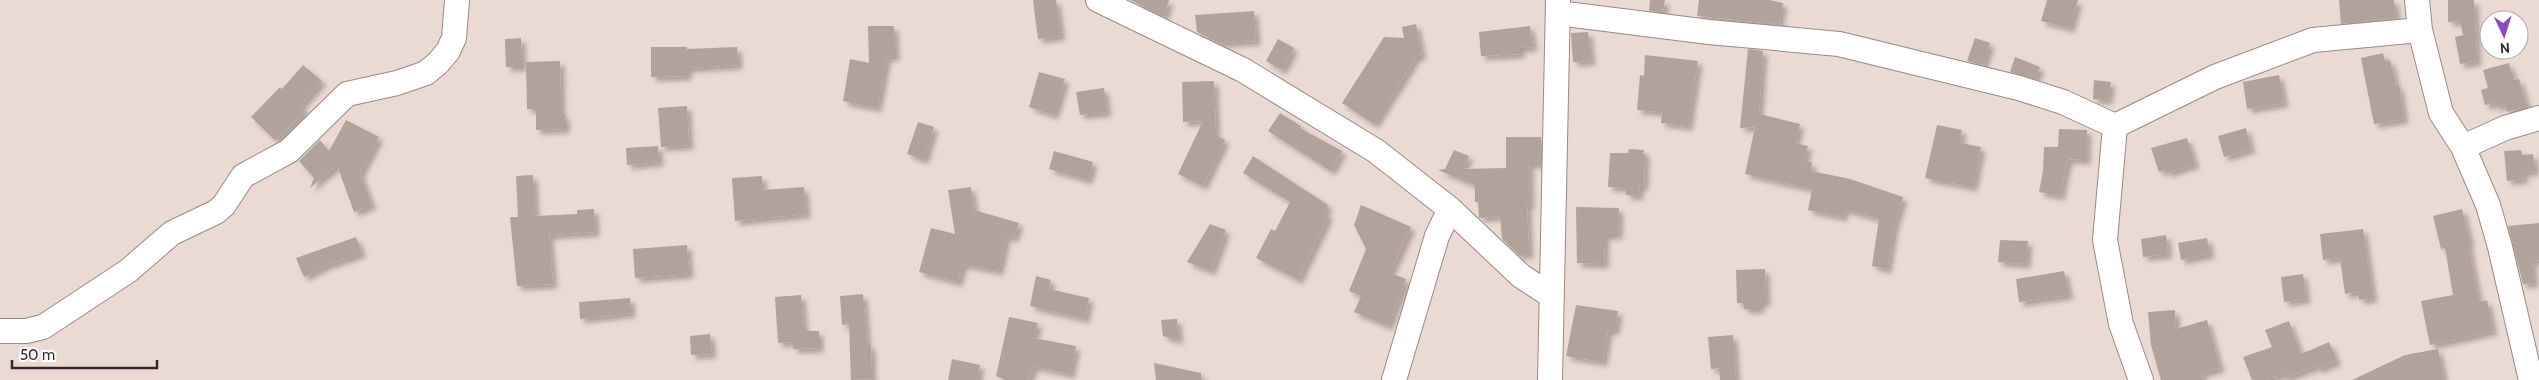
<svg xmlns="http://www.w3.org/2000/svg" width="2539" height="380" font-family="Cabin,sans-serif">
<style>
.building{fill:#b1a29c;filter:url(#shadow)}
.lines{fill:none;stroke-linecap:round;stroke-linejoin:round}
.minor-casing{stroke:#998a84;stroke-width:26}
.minor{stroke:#fff;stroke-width:24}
</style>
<defs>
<filter id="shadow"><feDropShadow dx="4.5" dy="4.5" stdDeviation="2.5" flood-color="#0004"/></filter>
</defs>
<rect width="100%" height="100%" fill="#ebdad4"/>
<path class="building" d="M1033 0H1056L1061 36 1038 39Z
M1130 0H1169L1164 17Z
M1650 0H1665L1663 12 1649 11Z
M1699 0H1769L1783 3 1779 24 1765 21V23L1697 16Z
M2047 0H2078L2070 28 2041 21Z
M2339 0H2394L2396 18 2341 24Z
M2448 0H2474L2477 61 2460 64 2455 37 2463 35 2460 21 2448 22Z
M1254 11 1256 41 1219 43 1197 32 1195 15Z
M1416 24 1422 55 1417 56 1374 124 1342 103 1384 37 1404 38 1402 27Z
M868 26H894L895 57 887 56 877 108 843 101 850 59 869 63Z
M1530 26 1533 47 1520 48V54L1481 56 1479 32Z
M1588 32 1591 61 1573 62 1571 33Z
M521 38 522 67H506L505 39Z
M1975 38 1990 43 1983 65 1967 61Z
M1278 39 1294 48 1282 70 1266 61Z
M651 47H687V49L737 47 738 65 687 68V76L651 77Z
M1748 49 1763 51 1759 114 1800 124 1795 143 1808 146 1804 162H1812L1811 171 1850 179 1903 197 1894 227 1887 269 1872 266 1879 219 1844 209 1843 217 1808 210 1812 189 1745 174 1755 127 1740 128Z
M2383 53 2385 61 2390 60 2396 86 2399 85 2404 119 2374 124 2361 58Z
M1645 55 1698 61 1688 126 1661 123 1662 112 1637 110 1640 75 1644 76Z
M2015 57 2040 67 2035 79 2010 72Z
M560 61 561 115 565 114V129L536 130V109H527L526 62Z
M2509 63 2514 80 2519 79 2527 106 2507 112 2505 104 2495 107 2494 103 2485 105 2481 90 2488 88 2483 70Z
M303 65 322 81 300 106 305 111 275 140 251 117 280 87 282 89Z
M1039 72 1065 79 1054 115 1029 107Z
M2279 75 2284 103 2247 109 2243 82Z
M2094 80 2111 82 2108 100 2093 99Z
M1214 81 1216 135 1225 140 1203 186 1178 174 1203 121 1183 122 1182 82Z
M1104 88 1107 112 1080 115 1076 92Z
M687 106 689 145 661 147 658 108Z
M1280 113 1301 126 1300 128 1342 151 1331 171 1268 131Z
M346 120 379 137 360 173 372 205 354 212 337 165 310 188 314 178 299 161 320 140 329 151Z
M918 122 934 127 924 160 907 154Z
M1937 125 1962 130 1960 139 1962 140 1961 143 1981 147 1973 187 1925 178Z
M2246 128 2251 149 2224 157 2218 136Z
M2059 129 2087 130 2086 160 2068 159 2060 196 2039 192 2043 171 2044 147H2058Z
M1506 137H1541V164H1529L1530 205H1527L1529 254 1519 255 1502 239 1500 216 1479 218 1478 202H1475V185L1438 170 1445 169 1454 150 1469 156 1463 169 1506 168Z
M2187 138 2195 164 2167 173 2166 169 2159 172 2151 148Z
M658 146 659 162 627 165 626 148Z
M1629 149 1644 150 1643 154H1645L1644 186H1640L1638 196 1626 195V188L1608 187 1610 153H1628Z
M2521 150 2522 155 2533 154 2535 171 2523 172 2524 179 2507 181 2504 151Z
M1054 151 1093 162 1088 180 1049 169Z
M1253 156 1328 205 1324 213 1329 215 1298 280 1256 258 1271 229 1275 231 1290 202 1243 173Z
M533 175 535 216 577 214V210L594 209 595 232 549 235 553 284 517 286 510 217H518L516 176Z
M762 176 763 190 804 187 806 214 735 221 732 178Z
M971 187 974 210 1019 223 1014 238 1006 236 999 271 963 264 958 282 919 272 931 228 955 234 948 190Z
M1361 205 1411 227 1390 273 1406 279 1388 326 1354 312 1361 296 1349 291 1366 249 1354 225Z
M1576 207 1619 208 1618 235H1605L1604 264 1577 263Z
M2462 209 2470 242 2468 243 2479 302 2487 300 2493 331 2430 345 2421 301 2453 295 2445 248 2441 249 2433 216Z
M2539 223V260L2532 261 2534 283 2523 284 2508 226Z
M1210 224 1226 230 1211 271 1187 262Z
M2363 229 2373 298 2359 300 2358 292 2345 294 2340 258 2323 260 2320 234Z
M2166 235 2168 254 2143 257 2141 239Z
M356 237 362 253 324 266 304 277 296 258Z
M2207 238 2210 254 2181 260 2178 243Z
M2000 240 2028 241 2026 264 1998 262Z
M687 245 689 274 635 278 633 249Z
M1765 269 1766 302H1760V309H1744L1743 303H1737L1736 270Z
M2064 271 2069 295 2019 302 2016 279Z
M2303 274 2306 299 2284 302 2281 277Z
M1036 276 1051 280 1049 289 1089 298 1085 319 1030 306Z
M863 294 867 346 871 345 872 379 851 380 849 324 842 325 840 296Z
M801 295 804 331H819V348L793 349V342L778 343 775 297Z
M630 298 631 313 580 319 579 302Z
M1576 305 1618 311 1615 331 1608 330 1603 362 1566 356Z
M2175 310 2176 329 2207 320 2220 368 2201 373 2203 380H2161L2151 345 2148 312Z
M1009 317 1038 323 1034 338 1076 346 1070 374 1034 366 1028 380H1006L996 376Z
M1177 319 1179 340 1163 336 1161 320Z
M2289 321 2301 354 2329 342 2337 361 2318 369 2316 366 2284 378 2283 374 2266 380H2252L2243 357 2272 347 2265 330Z
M710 334 712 354 691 355 690 336Z
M1733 335 1736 380H1720L1719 368 1711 369 1708 337Z
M2438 349 2444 380H2352L2405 355Z
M952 359 980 365 977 380H948Z
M1154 363 1201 373V380H1156Z"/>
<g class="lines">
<g class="minor-casing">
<path id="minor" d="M1098 0 1243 70 1376 151 1450 209 1521 276 1552 296
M2417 0 2420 30 2441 113 2463 147 2488 205 2500 247 2531 380
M1558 13 1709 32 1839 44 2019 88 2063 102 2115 126 2215 77 2313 40 2420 30
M2115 126 2105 240 2121 324 2141 380
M2463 147 2505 128 2539 118
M0 331H26L43 327 128 271 172 233 216 212 224 205 243 176 289 151 347 94 397 83 426 73 438 63 448 51 454 38 457 0
M1394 380 1437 236 1450 209
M1550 380 1558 0"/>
</g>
<use href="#minor" class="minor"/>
</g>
<g transform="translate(2504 35) rotate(176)"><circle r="24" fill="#ffffff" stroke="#adaaa9"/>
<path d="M0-4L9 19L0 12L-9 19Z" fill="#884bc1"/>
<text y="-8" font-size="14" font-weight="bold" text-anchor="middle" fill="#312a28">N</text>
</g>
<path d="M12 360v8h145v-8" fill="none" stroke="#312a28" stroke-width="2.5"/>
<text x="20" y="360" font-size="15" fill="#312a28" stroke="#ffffff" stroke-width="4" paint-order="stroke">50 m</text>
</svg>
